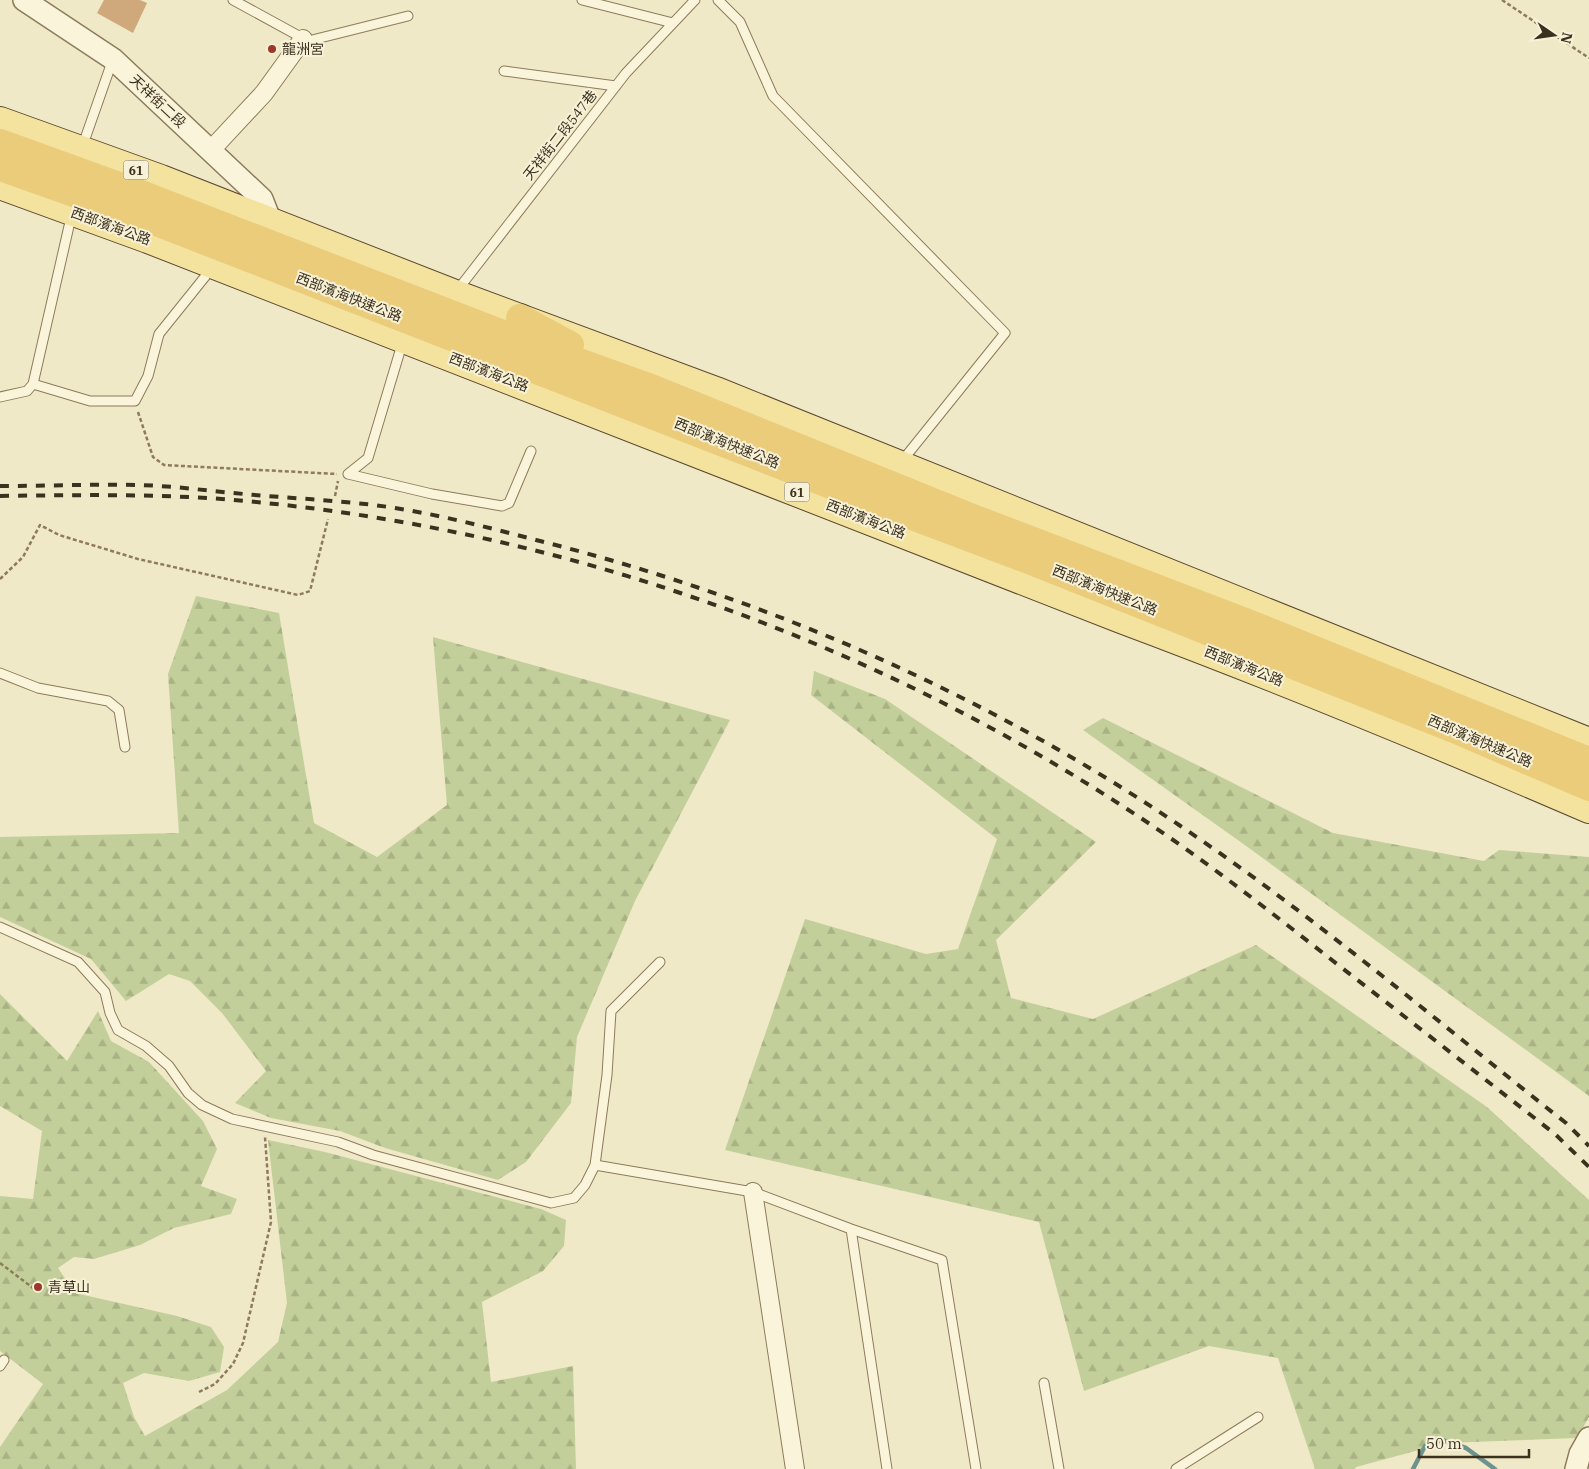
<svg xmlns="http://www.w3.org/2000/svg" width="1589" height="1469" font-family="'IBM Plex Serif','Noto Sans TC',serif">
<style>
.forest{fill:url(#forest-firs)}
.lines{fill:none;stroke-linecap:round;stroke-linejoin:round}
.stream{stroke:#6e938e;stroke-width:4.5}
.building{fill:#cfa87c}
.service-casing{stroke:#8d7b5b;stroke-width:11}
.minor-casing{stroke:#8d7b5b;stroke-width:20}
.tertiary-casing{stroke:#8d7b5b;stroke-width:24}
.primary-casing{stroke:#5b492f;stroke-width:30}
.trunk-casing{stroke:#5b492f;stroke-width:30}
.path{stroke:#8d7b5b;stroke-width:2.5;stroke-dasharray:4 2.5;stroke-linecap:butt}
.service{stroke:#faf4db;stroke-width:9}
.minor{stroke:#faf4db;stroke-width:18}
.tertiary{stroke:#faf4db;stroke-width:21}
.primary{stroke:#f3e39f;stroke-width:28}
.trunk{stroke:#eacc7a;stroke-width:28}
.rail{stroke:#3c311f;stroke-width:4;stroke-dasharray:9 9;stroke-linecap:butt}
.poi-dot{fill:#9e3629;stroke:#f7f1d7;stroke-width:2}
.labels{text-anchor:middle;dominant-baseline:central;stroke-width:4;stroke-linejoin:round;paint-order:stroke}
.shield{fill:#f7f1d7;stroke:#746b56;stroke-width:1}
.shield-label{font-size:12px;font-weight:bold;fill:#3c311f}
.poi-label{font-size:14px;fill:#3c311f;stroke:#f7f1d7;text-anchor:start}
.street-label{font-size:14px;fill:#3c311f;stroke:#f7f1d7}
</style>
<defs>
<pattern id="forest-firs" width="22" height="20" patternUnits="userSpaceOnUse" patternTransform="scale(1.25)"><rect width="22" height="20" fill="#c3cf9a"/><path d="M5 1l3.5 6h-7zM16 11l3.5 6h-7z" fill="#a8b284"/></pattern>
</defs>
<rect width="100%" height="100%" fill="#f0e9c7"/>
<path class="forest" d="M196 596 279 613 314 823 377 857 447 805 433 637 730 720 635 901 577 1037 571 1103 526 1162 498 1180 385 1148 340 1131 271 1118 235 1103 266 1071 222 1013 190 981 169 974 126 1001 91 959 0 917V837L179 833 168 674Z
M814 671 885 699 1096 842 996 940 1011 998 1093 1019 1256 945 1487 1107 1589 1200V1417L1577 1438 1445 1443 1356 1467 1355 1469H1315L1278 1358 1209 1346 1084 1391 1039 1222 725 1150 805 919 926 954 958 949 997 839 811 695Z
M1103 718 1333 833 1484 861 1499 850 1589 857V1096L1242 843 1083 730Z
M0 994 67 1061 98 1011 111 1041 149 1062 203 1121 217 1149 201 1186 237 1199 231 1214 174 1228 140 1245 94 1259 74 1257 58 1268 75 1293 177 1316 211 1327 224 1347 220 1372 189 1381 144 1373 123 1383 134 1417 145 1436 227 1390 278 1342 287 1303 268 1140 325 1152 541 1209 566 1220 564 1246 543 1271 482 1302 491 1382 573 1366 576 1469H0V1447L43 1384 0 1351V1196L33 1199 42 1131 0 1106Z"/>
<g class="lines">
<path class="stream" d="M1413 1469 1425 1446 1442 1440 1466 1448 1495 1469"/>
</g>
<path class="building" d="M104 0H140L147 3 133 33 97 13Z"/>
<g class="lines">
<g class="service-casing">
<path id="service" d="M233 0 308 41 408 16
M582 0 673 23
M718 0 740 22 773 96 1005 333 902 461
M504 71 616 86
M86 136 113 59
M456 292 626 73 695 0
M33 384 69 226
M0 397 27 391 33 384 90 401H135L148 376 159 334 212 268
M348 474 432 494 502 506 509 503 531 451
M348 474 368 458 403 341
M0 673 38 688 108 701 119 710 125 747
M0 927 78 962 105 992 110 1013 118 1030 146 1046 169 1066 188 1093 202 1105 232 1119 338 1142 373 1155 551 1203 574 1198 585 1185 595 1165 607 1075 611 1011 660 962
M595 1165 753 1192 851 1229 942 1260 976 1469
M851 1229 887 1469
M0 1366 4 1360
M1044 1383 1059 1469
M1176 1469 1258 1417"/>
</g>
<g class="minor-casing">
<path id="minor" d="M210 151 264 93 303 39
M753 1192 795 1469"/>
</g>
<g class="tertiary-casing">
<path id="tertiary" d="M24 0 113 59 262 199 271 222
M1576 1469 1580 1454 1589 1438"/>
</g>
<g class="primary-casing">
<path id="primary" d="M0 121 161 179 455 294 716 391 1589 742
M0 185 148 239 1121 619C1279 678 1434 742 1589 809"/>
</g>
<g class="trunk-casing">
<path id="trunk" d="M0 143 138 193 531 345 651 388 970 517 1248 623 1589 761
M0 167 159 223 867 499 1026 559 1454 729 1589 787
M520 318 570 345"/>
</g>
<path class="path" d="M1502 0 1589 58
M138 412 153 457 164 465 337 474
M335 496 338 481
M0 579 23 557 40 525 59 535 138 559 298 595 310 591 328 519
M0 1263 33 1288H38
M199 1392 215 1384 233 1364 243 1343 271 1222 265 1137"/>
<use href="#service" class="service"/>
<use href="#minor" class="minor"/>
<use href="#tertiary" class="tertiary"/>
<use href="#primary" class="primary"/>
<use href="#trunk" class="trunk"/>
<path class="rail" d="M0 486C46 486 93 484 140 485 174 486 209 491 244 494 287 498 331 500 374 505 429 512 483 526 536 540 764 597 984 693 1179 825 1314 916 1438 1022 1566 1123L1589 1146
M0 496C70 495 139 494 208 498 534 521 854 631 1127 809 1200 856 1268 910 1337 964 1409 1020 1482 1077 1555 1134L1589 1167"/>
</g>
<g class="poi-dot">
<circle cx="272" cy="49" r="5"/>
<circle cx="38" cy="1287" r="5"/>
</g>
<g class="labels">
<g class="shield">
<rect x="123.5" y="160.5" width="25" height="19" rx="4"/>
<rect x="784.5" y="482.5" width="25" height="19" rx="4"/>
</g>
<g class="shield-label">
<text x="136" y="170">61</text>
<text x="797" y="492">61</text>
</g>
<g class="poi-label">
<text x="282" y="49">龍洲宮</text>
<text x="48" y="1287">青草山</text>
</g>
<g class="street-label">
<text transform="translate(158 101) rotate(43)">天祥街二段</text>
<text transform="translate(560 135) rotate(-52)">天祥街二段547巷</text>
<text transform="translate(111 226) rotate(20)">西部濱海公路</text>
<text transform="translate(349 297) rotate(21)">西部濱海快速公路</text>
<text transform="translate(489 372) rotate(21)">西部濱海公路</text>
<text transform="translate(727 443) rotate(22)">西部濱海快速公路</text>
<text transform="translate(866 519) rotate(21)">西部濱海公路</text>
<text transform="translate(1105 590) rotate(22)">西部濱海快速公路</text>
<text transform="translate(1244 666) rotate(22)">西部濱海公路</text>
<text transform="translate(1480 741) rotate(23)">西部濱海快速公路</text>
</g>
</g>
<g transform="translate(1554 35) rotate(103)" stroke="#f7f1d7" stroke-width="4" paint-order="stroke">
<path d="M0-4L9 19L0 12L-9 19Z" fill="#3c311f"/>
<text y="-8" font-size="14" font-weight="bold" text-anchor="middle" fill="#3c311f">N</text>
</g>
<path d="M1419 1449v8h110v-8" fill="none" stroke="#3c311f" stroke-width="2.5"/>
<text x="1426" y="1449" font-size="15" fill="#3c311f" stroke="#f7f1d7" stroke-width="4" paint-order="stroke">50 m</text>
</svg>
